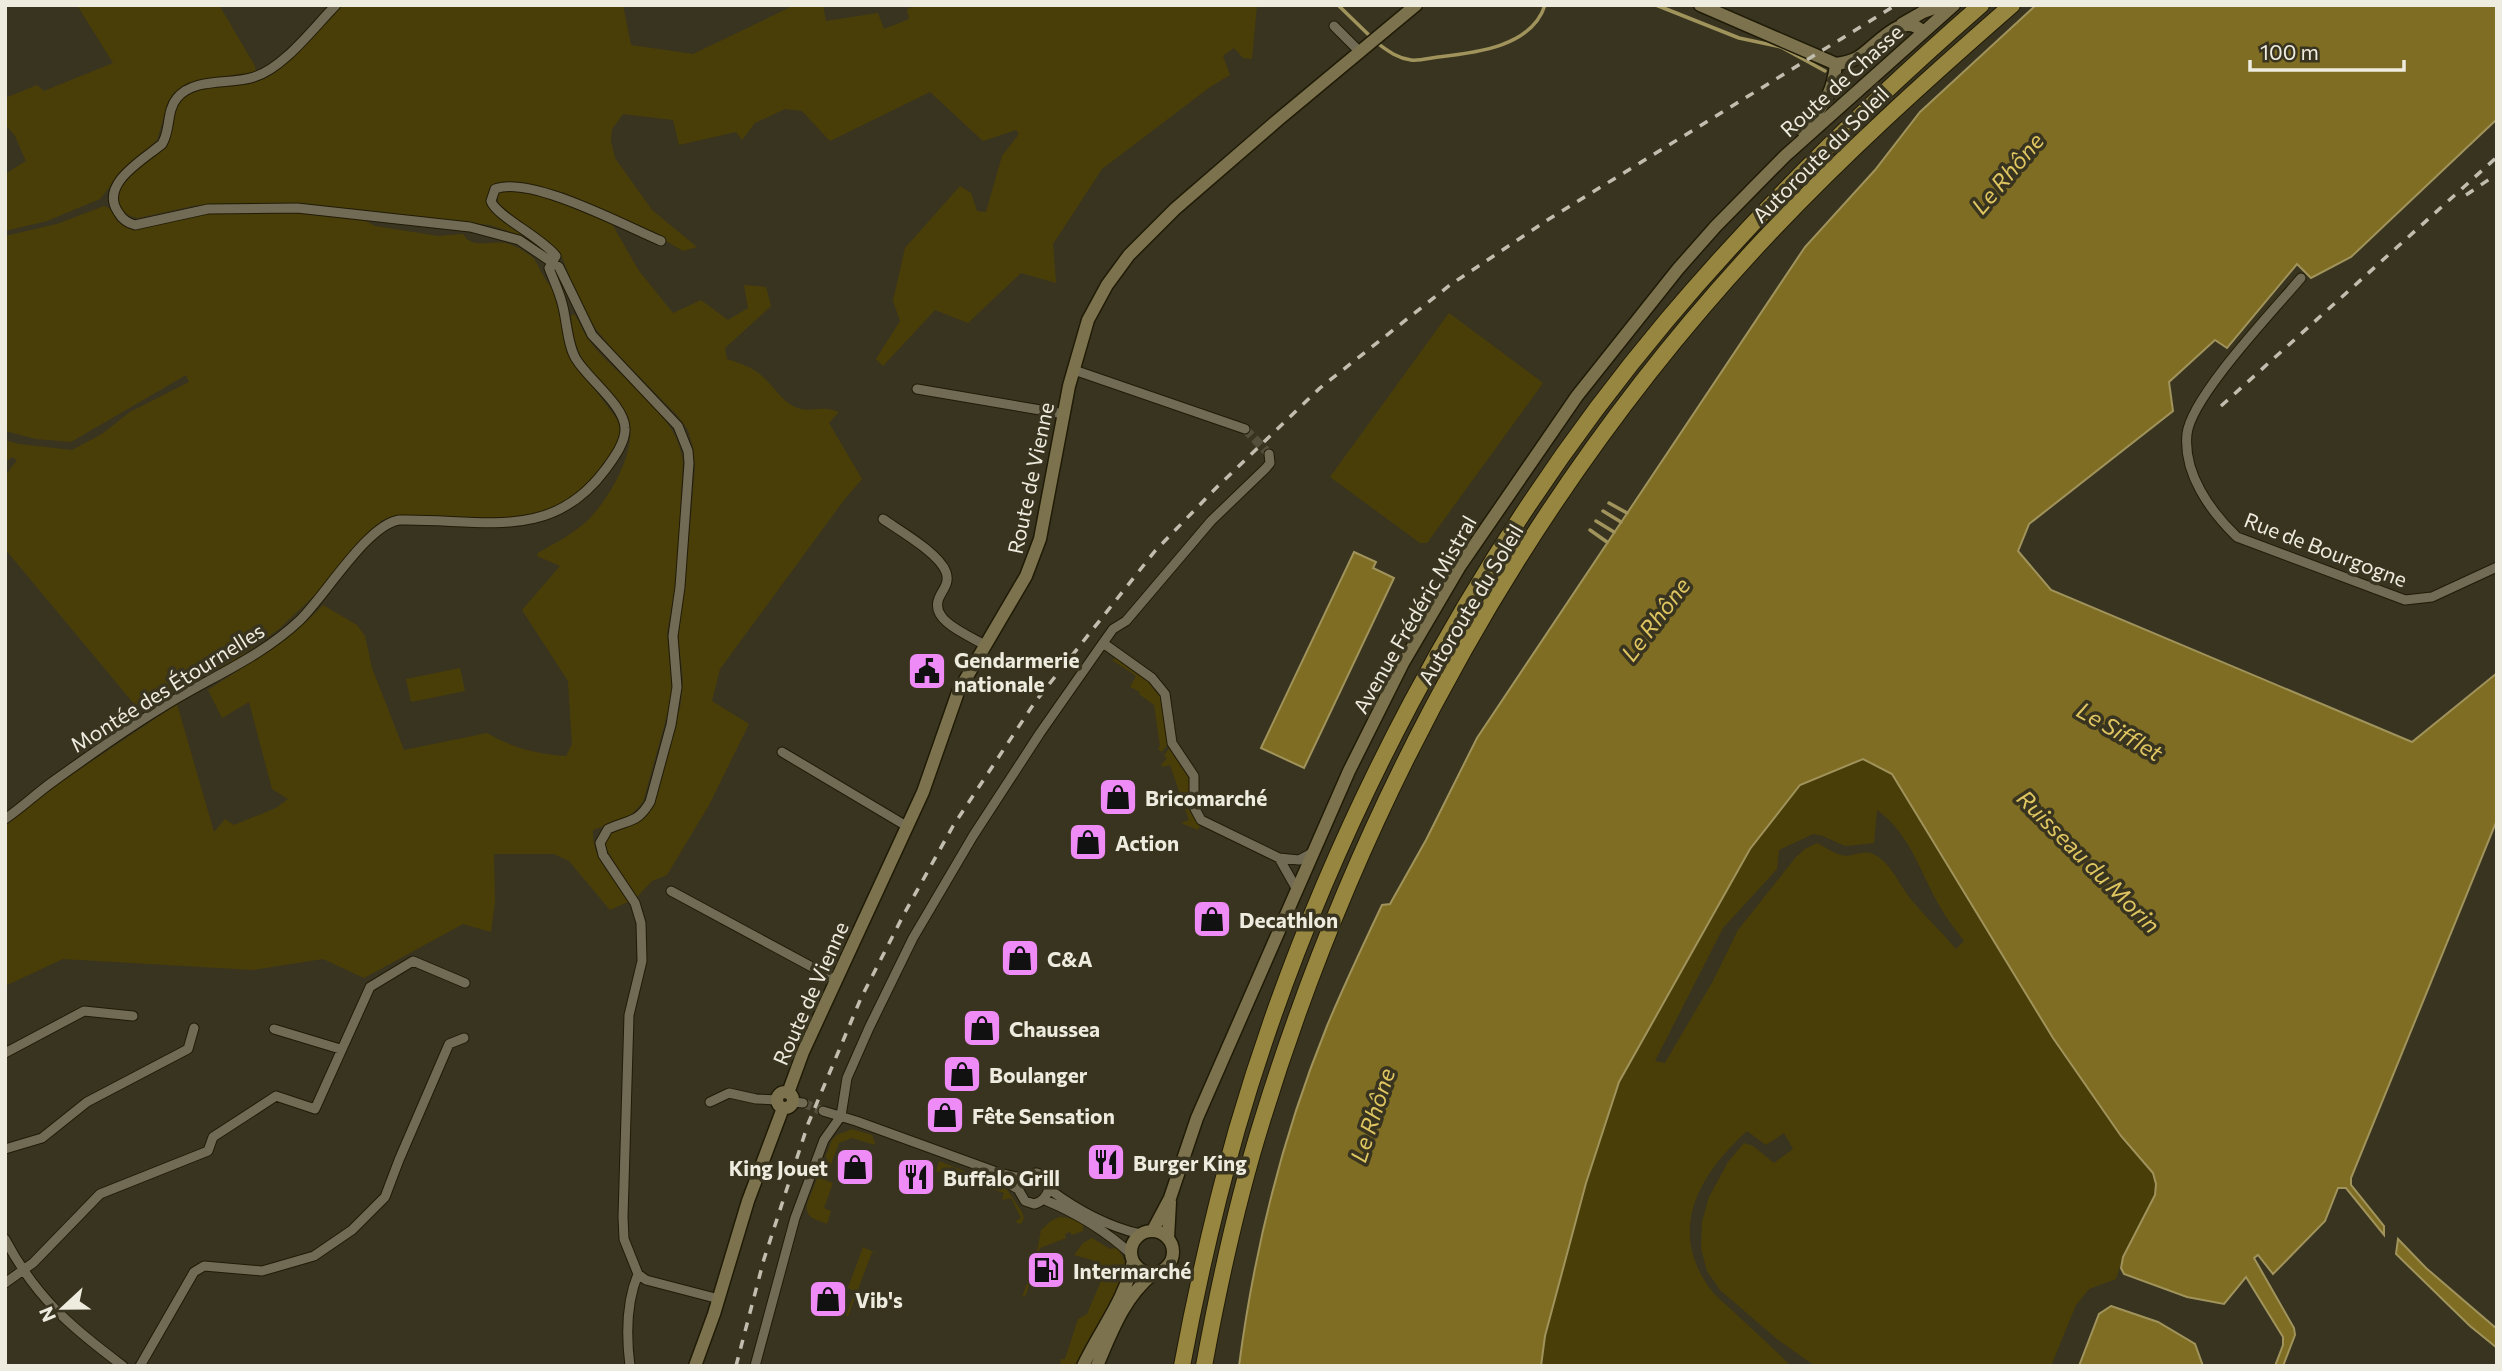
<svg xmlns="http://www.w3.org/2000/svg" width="2502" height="1371" font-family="Commissioner,sans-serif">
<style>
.green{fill:#4a3e08;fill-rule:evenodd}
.water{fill:#7f6d23;stroke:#a0935b;stroke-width:2}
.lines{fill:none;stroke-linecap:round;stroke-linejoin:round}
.stream{stroke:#a0935b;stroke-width:3.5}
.street-tunnel{stroke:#544f3c;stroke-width:9;stroke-dasharray:9 4.5;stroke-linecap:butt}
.street-casing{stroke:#201b07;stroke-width:11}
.secondary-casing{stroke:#201b07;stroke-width:15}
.highway-casing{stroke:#201b07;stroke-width:18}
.street{stroke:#716b55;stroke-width:9}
.secondary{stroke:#7c734e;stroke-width:12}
.highway{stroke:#97863f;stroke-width:16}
.rail{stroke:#c1bdaf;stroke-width:3.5;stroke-dasharray:9 9;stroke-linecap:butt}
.labels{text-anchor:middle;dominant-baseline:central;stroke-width:7;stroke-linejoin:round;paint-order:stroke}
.street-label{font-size:21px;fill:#eeebdf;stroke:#39341f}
.poi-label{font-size:21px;font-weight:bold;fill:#eeebdf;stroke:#39341f;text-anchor:start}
.water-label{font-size:23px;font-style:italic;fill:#dfc661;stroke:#39341f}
</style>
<rect width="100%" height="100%" fill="#39341f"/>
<path class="green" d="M77 5H219L255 66 256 72 198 81 183 86 174 93 167 106 157 140 116 179 100 199 47 221 5 231V174L26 161 15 136 5 124V98L37 85 44 91 113 63Z
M341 5H623L631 45 693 54 795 5H823L826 21 878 13 884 29 909 19 907 9 918 5H1257L1252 59 1243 58 1234 48 1223 56 1230 75 1210 87 1102 169 1053 244 1056 283 1021 273 968 323 935 310 883 366 876 359 900 321 893 301 905 248 960 186 971 193 977 211 986 212 1002 156 1019 134 1016 130 983 141 930 92 830 141 802 111 785 109 755 123 742 140 736 132 679 145 673 120 623 114 612 129 611 141 615 158 652 210 697 247 683 251 649 231 565 193 511 183 493 189 487 196V203L492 213 526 235 525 237 490 225 356 209 264 203 197 205 138 218C130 216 124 215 120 207 106 179 153 162 166 143 175 130 170 110 182 98 200 80 245 90 269 76 297 59 318 28 341 5Z
M516 190 538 194 612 224 639 271 673 313 701 300 728 320 748 308 744 285 766 287 771 306 725 348 727 359C739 363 752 367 762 376 774 386 781 401 795 407 810 414 820 404 839 412L829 423 862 479 844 500 720 669 712 701 749 724 709 805 667 875 652 881 637 897 604 846 608 835C631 823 642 827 655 801L681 703 683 679 677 628 689 537 695 467 693 447 688 430 677 415 615 352 596 329 580 304 562 257 552 245 498 206V195L502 191Z
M104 206 111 209 117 221 125 227 135 230 190 216 215 213 289 212 360 218 375 226 438 236 463 234C472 250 490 240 505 243 512 244 529 253 534 259 541 269 543 279 552 287L574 362 619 422 620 431 614 453 577 497 530 518 394 517 382 520 321 589 279 629 234 661 174 690 140 711 5 549V476L17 460 12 457 5 462V440L19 444 72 450 102 434 130 412 189 382 186 375 71 442 36 439 5 431V236L57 224Z
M1449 313 1543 383 1427 543H1420L1330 477Z
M571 315H575C580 323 583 332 588 339 617 379 677 410 683 462L676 583 667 632 672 688 670 704 643 802 630 816 593 830C591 859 615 879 630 901L610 910 569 861 554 854H494L495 902 491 932 463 924 364 978 323 959 253 970 63 959 5 986V823L67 778 177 704 214 832 225 819 234 825 276 808 288 799 272 789 249 702 222 718 208 690C248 664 290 640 323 605L357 625 365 636 372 668 404 750 487 733C513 748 537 754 566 756L572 744 568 681 522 610 560 566 537 556 538 553C555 543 573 534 587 521 609 500 641 445 627 415 624 407 616 401 611 394 585 365 574 355 571 315Z
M1116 658 1154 684 1162 698 1168 744 1162 752 1158 749 1160 746 1154 705 1139 694 1140 692 1130 687 1136 676 1112 660Z
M460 668 465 691 411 702 406 679Z
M1169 748 1190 780 1189 809 1200 826 1198 830 1181 823 1189 820 1170 765 1163 767 1161 765 1167 758 1164 756Z
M1863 759 1892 774 2053 1038 2121 1136 2153 1173 2156 1184 2155 1195 2123 1257 2116 1279 2089 1289 2076 1305 2051 1366H1815L1777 1339 1720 1290 1707 1271 1701 1248 1702 1222 1709 1197 1728 1162 1744 1143 1753 1146 1774 1163 1793 1149 1784 1133 1766 1145 1747 1131C1703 1171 1668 1224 1706 1283 1713 1295 1726 1304 1736 1314 1754 1331 1773 1348 1791 1366H1541L1545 1336 1586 1183 1619 1082 1750 849 1800 785ZM1877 810C1912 835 1921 876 1942 910 1948 921 1957 931 1964 941L1956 949C1943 933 1928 920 1915 904 1901 890 1892 862 1873 854 1863 849 1852 858 1841 855 1833 853 1825 847 1817 843L1805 849 1796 857 1738 930 1714 979 1665 1063 1655 1061 1723 928 1777 869 1779 850 1813 834 1823 836 1845 846 1874 843Z
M852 1129 872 1135 875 1143V1145L852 1138 839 1143 825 1180 833 1183 824 1208 831 1211 827 1224C816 1219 805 1219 807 1204L832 1140 837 1135Z
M939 1161 1006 1188 1022 1212 1024 1218 1021 1224 1015 1222 1021 1218 1011 1198 1002 1200 1004 1193 941 1170 939 1172 936 1171Z
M1059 1217C1068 1217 1075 1219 1083 1224V1231L1072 1235 1070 1232 1065 1234 1066 1238 1040 1248 1026 1295 1022 1297 1035 1262 1041 1230 1051 1221Z
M1092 1238 1110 1249 1117 1248C1121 1254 1126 1261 1126 1268 1125 1291 1087 1343 1076 1366H1063L1060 1363 1061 1359H1065L1078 1319 1087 1314 1104 1274 1099 1262 1074 1255 1083 1243Z
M863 1247 880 1255 872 1252 848 1316H846L855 1291 848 1288Z"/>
<path class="water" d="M2036 5H2497V119L2351 257 2311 278 2297 264 2227 348 2215 340 2169 382 2173 411 2029 524 2018 551 2051 590 2412 742 2497 673V820L2351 1178V1185L2384 1226V1235L2346 1188H2338L2325 1221 2273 1274 2258 1255 2254 1258 2294 1328 2295 1335 2283 1366H2275L2283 1345V1337L2246 1277 2224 1304 2187 1297 2124 1274 2121 1268 2123 1257 2155 1195 2156 1184 2153 1173 2121 1136 2053 1038 1892 774 1863 759 1800 785 1750 849 1619 1082 1586 1183 1545 1336 1541 1366H1239C1254 1251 1283 1134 1327 1026 1344 985 1363 945 1382 905L1390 904 1426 840 1477 738 1805 247 1875 170 1920 112Z
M1354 552 1376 562 1373 568 1394 578 1304 768 1261 748Z
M2398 1239 2426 1268 2497 1329V1348L2470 1326 2396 1254Z
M2111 1306 2158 1322 2195 1344 2203 1366H2079L2099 1314Z"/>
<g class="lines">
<path class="stream" d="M1338 5 1372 38
M1656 5 1739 38 1781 47 1825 71
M1377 43C1388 51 1397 58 1411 60 1419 61 1430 58 1438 57 1475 53 1532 47 1545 5
M1609 503 1627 513
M1603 511 1621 522
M1596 521 1614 532
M1590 530 1607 542"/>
<path class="street-tunnel" d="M1245 429 1269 454
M803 1103 823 1111"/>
<g class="street-casing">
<path id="street" d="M336 5C314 27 284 68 254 77 231 85 194 77 177 98 166 111 171 130 162 144 143 160 99 184 118 212 122 219 127 223 135 225L208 209 297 208 470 227 519 240 559 267 592 335 678 426 688 451 689 463 680 587 673 636 677 687 671 725 650 802C637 824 629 819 608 829L600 843 603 855 635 903 641 923 642 961 629 1015 623 1217 624 1239 638 1274 646 1280 719 1299
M1334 26 1360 52
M2301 278C2274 310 2191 397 2187 434 2183 473 2210 511 2237 537L2405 600 2432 597 2497 567
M1074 370 1245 429
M917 389 1064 414
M883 519C900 531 939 553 946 572 950 583 943 589 939 598 929 621 970 636 985 645
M1103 643 1152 678 1165 694 1172 743 1194 776V807L1201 820 1279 858 1299 860 1312 853
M782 752 908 827
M5 819C21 808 36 794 51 783 87 757 123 731 161 708 208 678 259 659 300 620 325 596 367 525 399 520 479 518 550 544 605 470 613 459 626 442 625 428 624 405 588 379 576 359 567 344 567 320 562 303 559 291 553 279 549 268L556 256C541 237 496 216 491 201L495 189C530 175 625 226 661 241
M1279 858 1296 888
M671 891 836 980
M274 1029 340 1049
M5 1053 84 1011 133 1016
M710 1102 729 1093 756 1099 778 1100
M793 1102 803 1103
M823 1111 856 1121 999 1173C1005 1174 1015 1178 1021 1177 1026 1177 1030 1172 1037 1173 1057 1178 1049 1201 1034 1204L1025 1201 1018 1189 1023 1178
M5 1149 42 1138 87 1102 188 1049 194 1028
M995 1176 1018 1189
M1049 1189C1077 1210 1106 1226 1140 1234
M1045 1200C1076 1213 1106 1231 1131 1254
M5 1239C36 1298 71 1327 123 1366
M5 1283 33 1263 100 1194 208 1151 213 1137 276 1096 315 1109 370 987 413 961 465 983
M140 1366 194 1272 204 1266 262 1271 314 1256 352 1230 385 1197 399 1160 449 1044 464 1038
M630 1366C626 1335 626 1303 638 1274
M755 1366 795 1218 824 1140 841 1116 847 1078 869 1028 913 938 973 836 1040 733 1103 643 1113 629 1126 621 1211 521 1266 468 1270 463 1269 454"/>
</g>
<g class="secondary-casing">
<path id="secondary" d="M1700 5 1836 64C1843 63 1850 62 1857 58 1876 47 1902 9 1923 32
M1902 24 1923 12 1942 5
M1803 131C1821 107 1833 96 1836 64
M777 1100a8 8 0 1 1 16 0a8 8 0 1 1-16 0Z
M788 1093 803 1052 923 792 958 692 1026 576 1040 539 1069 386 1088 320 1107 285 1129 255 1175 209 1279 119 1416 5
M1153 1230 1170 1198 1197 1118 1349 771 1403 663 1460 566 1577 396 1678 269 1716 226 1785 156 1954 5
M1131 1252a21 21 0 1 1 42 0a21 21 0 1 1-42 0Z
M1168 1238 1170 1202
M695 1366 714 1314 748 1201 783 1108
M1083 1366C1100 1330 1125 1300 1133 1261
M1097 1366C1112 1331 1124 1297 1154 1273"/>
</g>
<g class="highway-casing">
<path id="highway" d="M1182 1366C1197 1286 1215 1207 1237 1129 1320 843 1475 548 1667 320 1763 206 1869 103 1981 5
M1204 1366C1219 1284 1237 1201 1262 1121 1362 796 1531 488 1764 239 1842 156 1926 80 2012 5"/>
</g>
<use href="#street" class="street"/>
<use href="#secondary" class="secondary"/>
<use href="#highway" class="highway"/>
<path class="rail" d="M2466 195 2497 174
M2221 406 2497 157
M736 1366 764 1259 808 1124 861 998 904 914 953 826 1035 702 1155 551 1217 487 1320 388 1450 285 1549 219 1896 5"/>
</g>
<defs>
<g id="civic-square" transform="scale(2.0125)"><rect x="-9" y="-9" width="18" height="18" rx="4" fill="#ee8bf7" stroke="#39341f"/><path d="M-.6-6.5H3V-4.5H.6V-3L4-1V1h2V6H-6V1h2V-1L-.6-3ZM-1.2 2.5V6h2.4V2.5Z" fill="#111"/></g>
<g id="shop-square" transform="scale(2.0125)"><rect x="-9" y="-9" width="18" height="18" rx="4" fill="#ee8bf7" stroke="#39341f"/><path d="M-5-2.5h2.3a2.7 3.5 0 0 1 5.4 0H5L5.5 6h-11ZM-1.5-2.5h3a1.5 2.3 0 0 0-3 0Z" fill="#111"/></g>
<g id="restaurant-square" transform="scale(2.0125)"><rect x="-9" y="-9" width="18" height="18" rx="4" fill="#ee8bf7" stroke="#39341f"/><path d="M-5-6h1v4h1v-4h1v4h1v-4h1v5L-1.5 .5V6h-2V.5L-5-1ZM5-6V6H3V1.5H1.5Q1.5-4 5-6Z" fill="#111"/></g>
<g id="fuel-square" transform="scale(2.0125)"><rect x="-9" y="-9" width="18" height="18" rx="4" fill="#ee8bf7" stroke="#39341f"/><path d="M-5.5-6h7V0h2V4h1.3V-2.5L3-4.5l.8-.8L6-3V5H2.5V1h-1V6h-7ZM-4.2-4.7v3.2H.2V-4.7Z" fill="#111"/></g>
</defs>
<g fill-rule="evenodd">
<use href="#civic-square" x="927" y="671"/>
<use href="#shop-square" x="1118" y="797"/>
<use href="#shop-square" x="1088" y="842"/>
<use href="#shop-square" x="1212" y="919"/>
<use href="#shop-square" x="1020" y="958"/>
<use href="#shop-square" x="982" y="1028"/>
<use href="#shop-square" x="962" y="1074"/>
<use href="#shop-square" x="945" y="1115"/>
<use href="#restaurant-square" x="1106" y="1162"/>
<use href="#shop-square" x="855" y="1167"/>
<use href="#restaurant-square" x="916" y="1177"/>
<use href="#fuel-square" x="1046" y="1270"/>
<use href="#shop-square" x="828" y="1299"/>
</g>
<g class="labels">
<g class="street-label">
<text transform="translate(1841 80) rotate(-42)">Route de Chasse</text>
<text transform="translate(1820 154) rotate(-45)">Autoroute du Soleil</text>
<text transform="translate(1030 478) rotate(-78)">Route de Vienne</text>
<text transform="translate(2326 549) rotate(21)">Rue de Bourgogne</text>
<text transform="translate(1470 604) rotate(-59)">Autoroute du Soleil</text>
<text transform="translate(1414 614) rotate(-60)">Avenue Frédéric Mistral</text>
<text transform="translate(167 687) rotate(-32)">Montée des Étournelles</text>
<text transform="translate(810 993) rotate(-66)">Route de Vienne</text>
</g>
<g class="poi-label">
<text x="954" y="659">Gendarmerie<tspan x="954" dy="24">nationale</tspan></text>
<text x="1145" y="797">Bricomarché</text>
<text x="1115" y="842">Action</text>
<text x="1239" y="919">Decathlon</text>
<text x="1047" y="958">C&amp;A</text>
<text x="1009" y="1028">Chaussea</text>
<text x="989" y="1074">Boulanger</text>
<text x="972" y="1115">Fête Sensation</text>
<text x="1133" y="1162">Burger King</text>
<text x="828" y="1167" text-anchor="end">King Jouet</text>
<text x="943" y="1177">Buffalo Grill</text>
<text x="1073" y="1270">Intermarché</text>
<text x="855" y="1299">Vib's</text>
</g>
<g class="water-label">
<text transform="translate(2007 173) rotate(-50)">Le Rhône</text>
<text transform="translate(1655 619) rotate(-53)">Le Rhône</text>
<text transform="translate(2120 731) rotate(30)">Le Sifflet</text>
<text transform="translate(2089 861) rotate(45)">Ruisseau du Morin</text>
<text transform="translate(1372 1115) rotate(-72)">Le Rhône</text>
</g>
</g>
<rect width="2502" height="1371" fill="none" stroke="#eeebdf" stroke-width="14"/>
<g transform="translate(63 1308) rotate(248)" stroke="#39341f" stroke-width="5" paint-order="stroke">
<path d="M0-5L12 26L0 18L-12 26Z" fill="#eeebdf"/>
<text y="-10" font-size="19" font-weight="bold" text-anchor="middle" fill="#eeebdf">N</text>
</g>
<path d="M2250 60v10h154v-10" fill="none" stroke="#eeebdf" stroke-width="3.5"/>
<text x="2260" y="60" font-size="21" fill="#eeebdf" stroke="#39341f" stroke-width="5" paint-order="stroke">100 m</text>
</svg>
